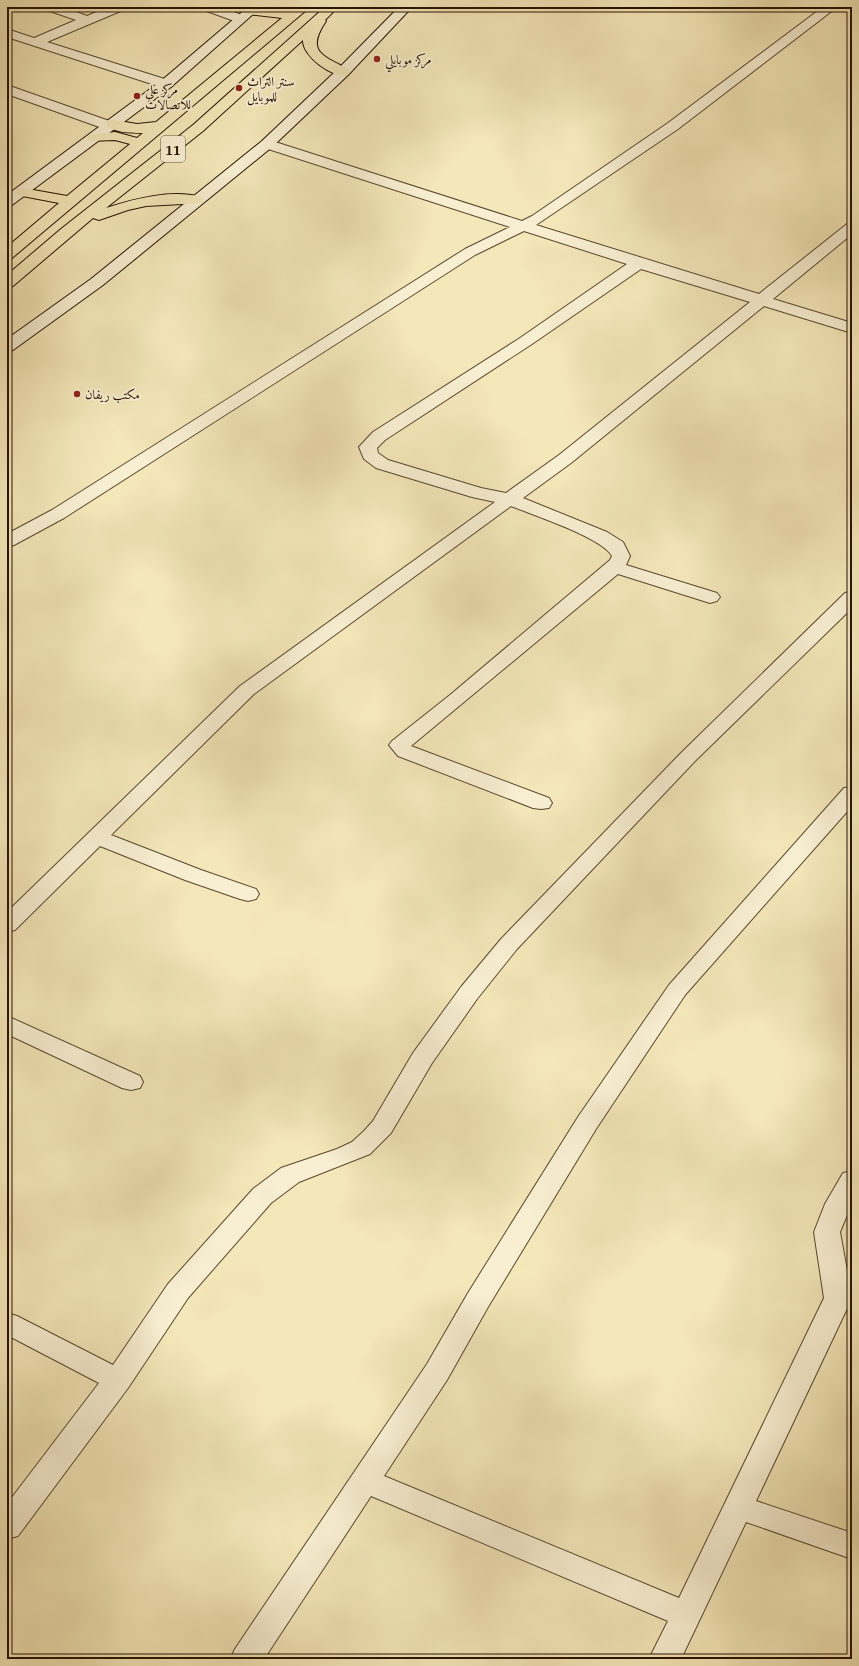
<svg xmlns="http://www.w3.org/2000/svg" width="859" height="1666" font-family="'Gentium Book Plus',Amiri,serif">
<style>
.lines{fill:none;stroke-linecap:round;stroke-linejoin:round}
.minor-casing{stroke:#5a482e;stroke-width:2}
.secondary-casing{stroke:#261300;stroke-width:2}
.trunk-casing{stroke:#261300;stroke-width:2}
.minor{fill:#f8efd2;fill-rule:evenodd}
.secondary{fill:#f8efd2;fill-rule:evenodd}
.trunk{fill:#f4e7b9;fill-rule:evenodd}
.wall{fill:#7d6f53;stroke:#261300}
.poi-dot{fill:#8f2418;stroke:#f8efd2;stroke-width:1.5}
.labels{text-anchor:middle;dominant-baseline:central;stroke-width:4;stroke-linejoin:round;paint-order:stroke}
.far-poi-label{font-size:13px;fill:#261300;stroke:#f8efd2;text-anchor:start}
.shield{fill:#f8efd2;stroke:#65553f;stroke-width:1}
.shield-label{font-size:15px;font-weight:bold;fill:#261300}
</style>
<rect width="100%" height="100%" fill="#f4e7b9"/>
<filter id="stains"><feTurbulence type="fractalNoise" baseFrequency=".005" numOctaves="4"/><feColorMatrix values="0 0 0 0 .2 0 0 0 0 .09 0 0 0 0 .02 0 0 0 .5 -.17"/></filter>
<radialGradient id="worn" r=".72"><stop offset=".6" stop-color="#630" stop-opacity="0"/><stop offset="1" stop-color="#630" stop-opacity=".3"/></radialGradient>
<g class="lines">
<g class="minor-casing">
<path id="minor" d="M45 7H63L87 16 108 7H125L123 10 47 42 171 81 173 84 171 87H161L7 37V29L34 38 76 20 47 10Z
M202 7H220L245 16 247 19 241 23 237 22 204 10Z
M823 7H837L678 129 536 225 759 294 847 224 852 223V234L773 299 852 323V333L764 306 571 463 523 498 607 532 623 542 630 556 626 565 717 593 720 597 717 601 710 603 618 574 411 746 549 798 552 803 549 808 541 809 533 808 398 756 389 745 392 741 450 695 610 560 612 556C603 538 533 515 511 506L254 694 111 835 201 870 256 889 259 894 256 899 248 901 240 899 185 880 100 846 15 930 7 932V912L240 686 495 502 472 497 376 468 364 459 359 447 373 432 520 338 627 264 524 231 475 255 64 518 14 545 7 547V534L52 510 465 249 510 227 262 147 260 144 262 141H272L522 221 532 216 668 123ZM641 269 750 302 559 455 506 493 481 488 388 460 378 453 377 448 385 440 532 344Z
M7 85 115 123 117 126 115 129H105L7 94Z
M852 591V608L695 761 517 949 477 999 432 1063 391 1133 370 1154 299 1182 271 1203 188 1298 128 1388 18 1536 7 1539V1504L99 1383 7 1335V1313L17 1316 113 1365 168 1284 253 1189 281 1168 337 1149 352 1142 364 1131 373 1121 413 1053 461 987 501 939 681 753 845 593Z
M852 787V806L685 995 596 1129 488 1307 447 1380 384 1476 679 1598 824 1298 814 1232 825 1204 843 1173 852 1171V1203L840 1232 852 1298 756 1501 852 1533V1559L746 1522 681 1659H649L668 1621 371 1496 264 1659H230L235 1649 427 1364 468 1293 578 1117 669 985 844 788Z
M7 1016 140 1076 143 1082 140 1088 131 1090 122 1088 7 1034Z"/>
</g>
<g class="secondary-casing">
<path id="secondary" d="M248 7H261L171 87 12 205 7 206V195L161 81Z
M399 7H412L348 75 272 147 103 285 13 350 7 352V339L91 279 262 141 338 69Z"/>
</g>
<g class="trunk-casing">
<path id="trunk" d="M251 7 291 12 296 7H310L12 258 7 260V247L59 203 17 195 15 192 17 189 22 188 67 196 130 144 115 140 89 141 87 138 89 135 115 132 137 138 143 133C133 133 112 133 106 124L108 121 113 120 137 124 156 122 282 18 247 14 245 11 247 8Z
M325 7H338L325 20 326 21C306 51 321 55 348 69L350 72 348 75C333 79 302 56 303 40L203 131 106 208C134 199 171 189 201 197L203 200 201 203 146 206 128 210 99 220 93 218 13 286 7 288V275L61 229 193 125Z"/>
</g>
<use href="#minor" class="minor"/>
<use href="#secondary" class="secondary"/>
<use href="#trunk" class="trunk"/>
</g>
<path class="wall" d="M234 7H243L240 9Z"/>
<g class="poi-dot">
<circle cx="377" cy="59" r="4"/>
<circle cx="239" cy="88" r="4"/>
<circle cx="137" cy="96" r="4"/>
<circle cx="77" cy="394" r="4"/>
</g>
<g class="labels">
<g class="far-poi-label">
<text x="385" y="59">مركز موبايلي</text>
<text x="247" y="81">سنتر التراث<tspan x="247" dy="15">للموبايل</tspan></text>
<text x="145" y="89">مركز علي<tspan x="145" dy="15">للاتصالات</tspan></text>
<text x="85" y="394">مكتب ريفان</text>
</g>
<rect class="shield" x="161" y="136" width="24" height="26" rx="3"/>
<g class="shield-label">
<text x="173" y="149">11</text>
</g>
</g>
<rect width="859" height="1666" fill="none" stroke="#f4e7b9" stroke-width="24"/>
<rect x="8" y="8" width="843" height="1650" fill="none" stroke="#261300" stroke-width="2"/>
<rect x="12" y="12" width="835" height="1642" fill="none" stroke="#261300"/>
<rect width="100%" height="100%" filter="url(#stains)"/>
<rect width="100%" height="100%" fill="url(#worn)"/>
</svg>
